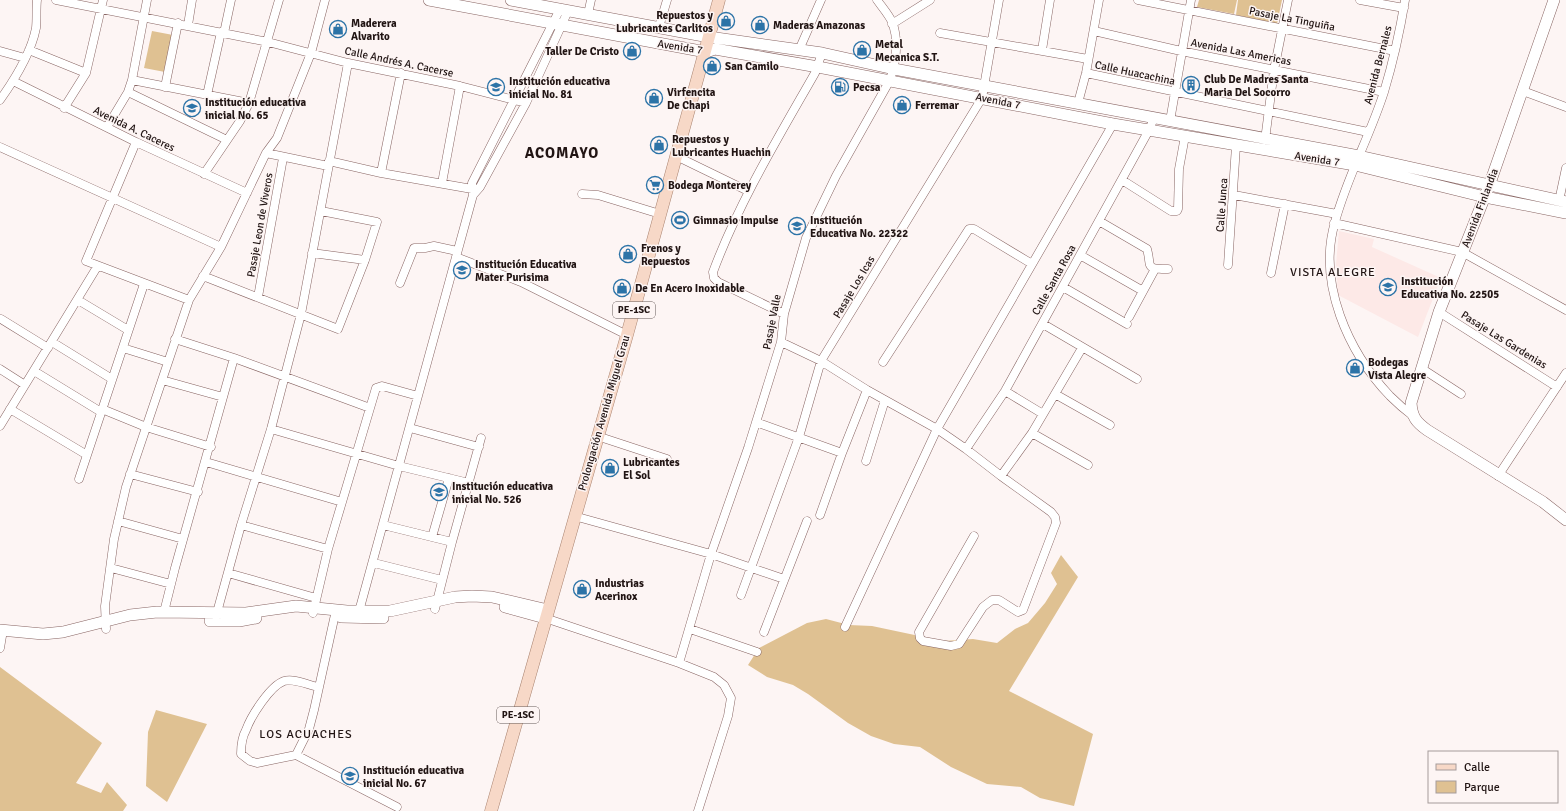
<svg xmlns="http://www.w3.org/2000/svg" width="1566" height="811" font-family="Signika,sans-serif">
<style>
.built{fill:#fde9e7}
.green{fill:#dfc192}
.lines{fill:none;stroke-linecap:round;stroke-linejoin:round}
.street-casing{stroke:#886563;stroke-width:9}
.secondary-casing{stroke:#886563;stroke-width:12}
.primary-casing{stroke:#a8826f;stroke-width:13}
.street{stroke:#fff;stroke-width:8}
.secondary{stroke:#fff;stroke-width:11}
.primary{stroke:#f7d8c7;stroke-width:12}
.labels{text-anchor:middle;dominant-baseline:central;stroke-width:3;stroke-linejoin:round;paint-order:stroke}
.shield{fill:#fdf5f4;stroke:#635856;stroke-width:1}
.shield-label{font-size:10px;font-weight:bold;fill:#211413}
.poi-label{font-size:11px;font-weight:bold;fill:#211413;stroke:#fdf5f4;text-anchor:start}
.street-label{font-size:11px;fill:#211413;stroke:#fdf5f4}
.neighbourhood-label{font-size:12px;letter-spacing:1px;fill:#211413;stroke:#fdf5f4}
.district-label{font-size:15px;font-weight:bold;letter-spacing:1px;fill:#211413;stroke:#fdf5f4}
</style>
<rect width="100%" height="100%" fill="#fdf5f4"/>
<path class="built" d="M1339 231 1374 239 1372 247 1441 278 1418 337 1338 295 1336 264Z"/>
<path class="green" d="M1199 0H1237L1234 14 1197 7Z
M1238 0H1282L1277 24 1236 15Z
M152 31 173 35 165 72 144 68Z
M1061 555 1078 577 1009 691 1093 734 1074 806 1040 798 1021 787 987 784 951 767 920 747 894 744 871 736 848 723 808 694 793 685 767 677 748 665 759 648 807 623 826 619 849 625 872 626 943 641 973 639 997 643 1015 629 1028 623 1045 603 1057 584 1051 573Z
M0 667 102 743 76 783 101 793 107 782 127 805 123 811H0Z
M156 710 207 724 167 802 146 786 148 732Z"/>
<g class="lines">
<g class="street-casing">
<path id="street" d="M56 0 268 42 348 63 460 86 526 103
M1138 0 1395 51
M1360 0 1404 8
M1405 0C1400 31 1393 62 1384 92 1370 136 1347 177 1335 222 1317 283 1348 352 1390 396 1397 403 1405 410 1413 416
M588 14 591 0
M892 24 930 0
M188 25 192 0
M659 27 667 0
M1094 31 1181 51 1384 92
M224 33 231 0
M940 33 1088 59
M29 50 86 73
M799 50 821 0
M1042 50 1050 0
M0 51 25 58
M1086 73 1368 132
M132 80 249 103
M13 81 136 142 247 193
M165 87 178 23
M1523 91 1566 107
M128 92 227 140
M207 95 221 32
M0 100C15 79 31 54 36 28 37 19 36 9 37 0
M1078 103 1086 73 1099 0
M64 108 86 73 103 0
M1170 121 1191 0
M107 127 128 92 132 80 147 0
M1265 140 1274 70 1288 0
M136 142 86 261 189 300
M0 147 221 247
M266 153 328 166
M676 156 748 191
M329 161 381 173 472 189
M381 173 401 73
M204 174 240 121 249 103 279 0
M1122 180 1171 211H1177L1178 209 1179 169 1185 136
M442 183 460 86
M582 194 598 195 660 214
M473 195 480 187 526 103 568 11
M1234 195 1337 214
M1559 201 1566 168
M1099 221 1147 249C1152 267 1144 269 1168 269
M1334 223 1462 252 1566 310
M312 253 365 260
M1080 255 1143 291
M456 257 521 282 627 335
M1228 265 1236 146
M1271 273 1285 204
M203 276 338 329 365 260 377 222 321 211
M400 283 414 248H425L434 246 457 251
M1063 287 1127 324
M258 297 283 158
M78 300 128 330
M1439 312 1557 387
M784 314 718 282 714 278 713 272C739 202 778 138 815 73L822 53
M1129 317 1155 269
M1 319 48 348
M1043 324 1137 379
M175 339 234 358 370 408
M52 342 112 379
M781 342 821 361 867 390 937 429 966 449 1001 476 1051 512 1055 517 1056 523 1023 610 1018 612 999 600H992L983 607 959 644 951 646 923 641 920 638 919 632 974 536
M123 348 168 362
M883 362 969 229H974L1032 264
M1421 368 1461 394
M0 369 25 385
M34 371 101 412
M162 380 223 397
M1005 391 1043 414
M1055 394 1110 425
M10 409 87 455
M102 409 146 427 211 447
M756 422 842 453
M0 426 97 267
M410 428 479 447
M271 429 399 466 469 483
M1032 433 1088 465
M597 436 667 459
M966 449 1005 391 1149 130 1154 118
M866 461 885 400
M206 462 342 502
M130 474 198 492
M1001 476 1032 433 1082 348
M1498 476 1566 373
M79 479 144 284
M820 515 842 453 867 390
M574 516 711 554 784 579
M118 521 183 539
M241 525 328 549
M383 525 452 542
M432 537 449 478
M374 563 442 580
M111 568 171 584
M228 573 316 598
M741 595 799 437 821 361 982 98 999 0
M435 609 452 542 481 438
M164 612 175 568 234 358
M313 613 328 549 376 388 382 386 418 396
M358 615 473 195 472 183 560 9
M216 616 241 525 271 429 301 314 348 63
M545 618 679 663 714 677 724 685 731 698 728 716 698 811
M845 627 937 429 1113 124
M106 629 105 606 114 539 126 487 189 300 221 247 266 153 277 138 311 53 325 0
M690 629 757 652
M764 632 807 521
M0 648 3 630
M679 663 711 554 748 448 781 342 784 314 806 238 836 176 890 80C896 62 899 43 893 24 890 16 882 7 877 0
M318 687C308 685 294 678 284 681 270 686 251 716 246 730 242 737 241 746 241 754L250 761 257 763 296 755 397 807
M296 755 309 729 314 710 336 610"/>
</g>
<g class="secondary-casing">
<path id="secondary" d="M429 0 706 52 715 49 818 67 1113 124 1355 165 1485 197 1566 213
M511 0 709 37 822 53 894 69 1359 156 1566 202
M1554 0 1489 186 1439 312 1411 403C1412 417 1416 422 1427 430L1543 502 1566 520
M505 607 545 618
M341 617 383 618
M210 621H239L256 618
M0 630 43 634 63 632 130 615 157 612 246 613 296 606 347 611H390L455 597 472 596 492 597 548 610"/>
</g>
<g class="primary-casing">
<path id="primary" d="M491 811 627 335 719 0"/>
</g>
<use href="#street" class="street"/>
<use href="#secondary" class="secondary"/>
<use href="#primary" class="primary"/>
</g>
<defs>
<g id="shop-ring" transform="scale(0.9)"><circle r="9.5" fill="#fdf5f4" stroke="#2c73a7" stroke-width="1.5"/><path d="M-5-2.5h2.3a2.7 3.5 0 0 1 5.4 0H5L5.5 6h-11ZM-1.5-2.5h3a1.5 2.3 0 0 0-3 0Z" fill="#2c73a7"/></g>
<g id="building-ring" transform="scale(0.9)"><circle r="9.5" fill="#fdf5f4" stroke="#2c73a7" stroke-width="1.5"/><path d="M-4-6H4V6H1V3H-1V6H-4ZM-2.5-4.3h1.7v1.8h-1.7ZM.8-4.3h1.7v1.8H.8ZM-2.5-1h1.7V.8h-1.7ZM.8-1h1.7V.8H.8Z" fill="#2c73a7"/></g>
<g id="school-ring" transform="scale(0.9)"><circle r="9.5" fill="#fdf5f4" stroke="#2c73a7" stroke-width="1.5"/><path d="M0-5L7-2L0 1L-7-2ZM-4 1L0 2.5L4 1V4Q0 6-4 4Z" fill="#2c73a7"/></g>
<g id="fuel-ring" transform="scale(0.9)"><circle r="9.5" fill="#fdf5f4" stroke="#2c73a7" stroke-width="1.5"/><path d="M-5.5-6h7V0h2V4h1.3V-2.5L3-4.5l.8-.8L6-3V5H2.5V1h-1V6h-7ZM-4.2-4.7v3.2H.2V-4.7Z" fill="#2c73a7"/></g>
<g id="supermarket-ring" transform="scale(0.9)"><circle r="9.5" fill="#fdf5f4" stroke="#2c73a7" stroke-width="1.5"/><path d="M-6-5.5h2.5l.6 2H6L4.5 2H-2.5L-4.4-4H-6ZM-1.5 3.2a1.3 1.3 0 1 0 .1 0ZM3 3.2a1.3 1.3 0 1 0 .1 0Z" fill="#2c73a7"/></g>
<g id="stadium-ring" transform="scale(0.9)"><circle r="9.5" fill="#fdf5f4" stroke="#2c73a7" stroke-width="1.5"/><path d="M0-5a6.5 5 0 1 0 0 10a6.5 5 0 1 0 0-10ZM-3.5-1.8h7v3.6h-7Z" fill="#2c73a7"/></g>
</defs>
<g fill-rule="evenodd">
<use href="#shop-ring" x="726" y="21"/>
<use href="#shop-ring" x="760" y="25"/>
<use href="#shop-ring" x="338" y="29"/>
<use href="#shop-ring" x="862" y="50"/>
<use href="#shop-ring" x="632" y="51"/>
<use href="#shop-ring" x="712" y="66"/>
<use href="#building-ring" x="1191" y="85"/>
<use href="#school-ring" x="496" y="87"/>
<use href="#fuel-ring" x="840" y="87"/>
<use href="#shop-ring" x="654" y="98"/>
<use href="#shop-ring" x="902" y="105"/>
<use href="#school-ring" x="192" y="108"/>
<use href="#shop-ring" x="659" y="145"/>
<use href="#supermarket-ring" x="655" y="185"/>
<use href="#stadium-ring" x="680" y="220"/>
<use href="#school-ring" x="797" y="226"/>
<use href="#shop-ring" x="628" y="254"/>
<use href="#school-ring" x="462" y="270"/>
<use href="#school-ring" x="1388" y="287"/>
<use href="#shop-ring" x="622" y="288"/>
<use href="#shop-ring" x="1355" y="368"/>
<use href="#shop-ring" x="610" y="468"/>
<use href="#school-ring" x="439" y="492"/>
<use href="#shop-ring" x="582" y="589"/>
<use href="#school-ring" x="350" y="776"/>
</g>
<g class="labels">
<g class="shield">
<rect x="613" y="302" width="42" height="16" rx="3"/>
<rect x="497" y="707" width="42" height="16" rx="3"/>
</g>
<g class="shield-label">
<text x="634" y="310">PE-1SC</text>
<text x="518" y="715">PE-1SC</text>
</g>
<g class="poi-label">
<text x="713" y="15" text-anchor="end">Repuestos y<tspan x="713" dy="13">Lubricantes Carlitos</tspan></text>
<text x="351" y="23">Maderera<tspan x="351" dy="13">Alvarito</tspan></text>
<text x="773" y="25">Maderas Amazonas</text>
<text x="875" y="44">Metal<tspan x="875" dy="13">Mecanica S.T.</tspan></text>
<text x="619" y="51" text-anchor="end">Taller De Cristo</text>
<text x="725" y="66">San Camilo</text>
<text x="1204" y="79">Club De Madres Santa<tspan x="1204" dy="13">Maria Del Socorro</tspan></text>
<text x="509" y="81">Institución educativa<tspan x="509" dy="13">inicial No. 81</tspan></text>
<text x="853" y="87">Pecsa</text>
<text x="667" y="92">Virfencita<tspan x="667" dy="13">De Chapi</tspan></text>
<text x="205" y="102">Institución educativa<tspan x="205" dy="13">inicial No. 65</tspan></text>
<text x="915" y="105">Ferremar</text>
<text x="672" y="139">Repuestos y<tspan x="672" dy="13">Lubricantes Huachin</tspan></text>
<text x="668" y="185">Bodega Monterey</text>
<text x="693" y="220">Gimnasio Impulse</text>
<text x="810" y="220">Institución<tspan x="810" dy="13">Educativa No. 22322</tspan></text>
<text x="641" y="248">Frenos y<tspan x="641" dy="13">Repuestos</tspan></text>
<text x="475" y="264">Institución Educativa<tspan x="475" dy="13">Mater Purisima</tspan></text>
<text x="1401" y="281">Institución<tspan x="1401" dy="13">Educativa No. 22505</tspan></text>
<text x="635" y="288">De En Acero Inoxidable</text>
<text x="1368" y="362">Bodegas<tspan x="1368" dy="13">Vista Alegre</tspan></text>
<text x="623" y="462">Lubricantes<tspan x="623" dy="13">El Sol</tspan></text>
<text x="452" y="486">Institución educativa<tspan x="452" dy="13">inicial No. 526</tspan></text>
<text x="595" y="583">Industrias<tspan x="595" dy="13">Acerinox</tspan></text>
<text x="363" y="770">Institución educativa<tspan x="363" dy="13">inicial No. 67</tspan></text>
</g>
<g class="street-label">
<text transform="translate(1292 19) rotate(11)">Pasaje La Tinguiña</text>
<text transform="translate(680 47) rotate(9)">Avenida 7</text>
<text transform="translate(1241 52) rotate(11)">Avenida Las Americas</text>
<text transform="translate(399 62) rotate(12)">Calle Andrés A. Cacerse</text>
<text transform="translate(1378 65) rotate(-75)">Avenida Bernales</text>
<text transform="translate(1135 73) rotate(12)">Calle Huacachina</text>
<text transform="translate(998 101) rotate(11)">Avenida 7</text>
<text transform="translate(134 129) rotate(26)">Avenida A. Caceres</text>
<text transform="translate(1317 159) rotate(9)">Avenida 7</text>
<text transform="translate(1222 205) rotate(-86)">Calle Junca</text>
<text transform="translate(1480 208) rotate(-69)">Avenida Finlandia</text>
<text transform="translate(260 225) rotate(-80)">Pasaje Leon de Viveros</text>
<text transform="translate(1054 280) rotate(-61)">Calle Santa Rosa</text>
<text transform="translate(854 287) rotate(-59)">Pasaje Los Icas</text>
<text transform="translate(772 322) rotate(-79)">Pasaje Valle</text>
<text transform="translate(1504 340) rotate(32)">Pasaje Las Gardenias</text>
<text transform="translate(604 413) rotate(-74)">Prolongación Avenida Miguel Grau</text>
</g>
<g class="neighbourhood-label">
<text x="1333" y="272">VISTA ALEGRE</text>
<text x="306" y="734">LOS ACUACHES</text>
</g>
<g class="district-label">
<text x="562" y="153">ACOMAYO</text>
</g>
</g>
<rect x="1428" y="751" width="130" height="52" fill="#fdf5f4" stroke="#a59b9a"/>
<rect x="1436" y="764" width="20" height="6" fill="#f7d8c7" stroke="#a59b9a"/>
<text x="1464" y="771" font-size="12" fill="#211413">Calle</text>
<rect x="1436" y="781" width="20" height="12" fill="#dfc192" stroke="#a59b9a"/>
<text x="1464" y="791" font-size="12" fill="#211413">Parque</text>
</svg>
